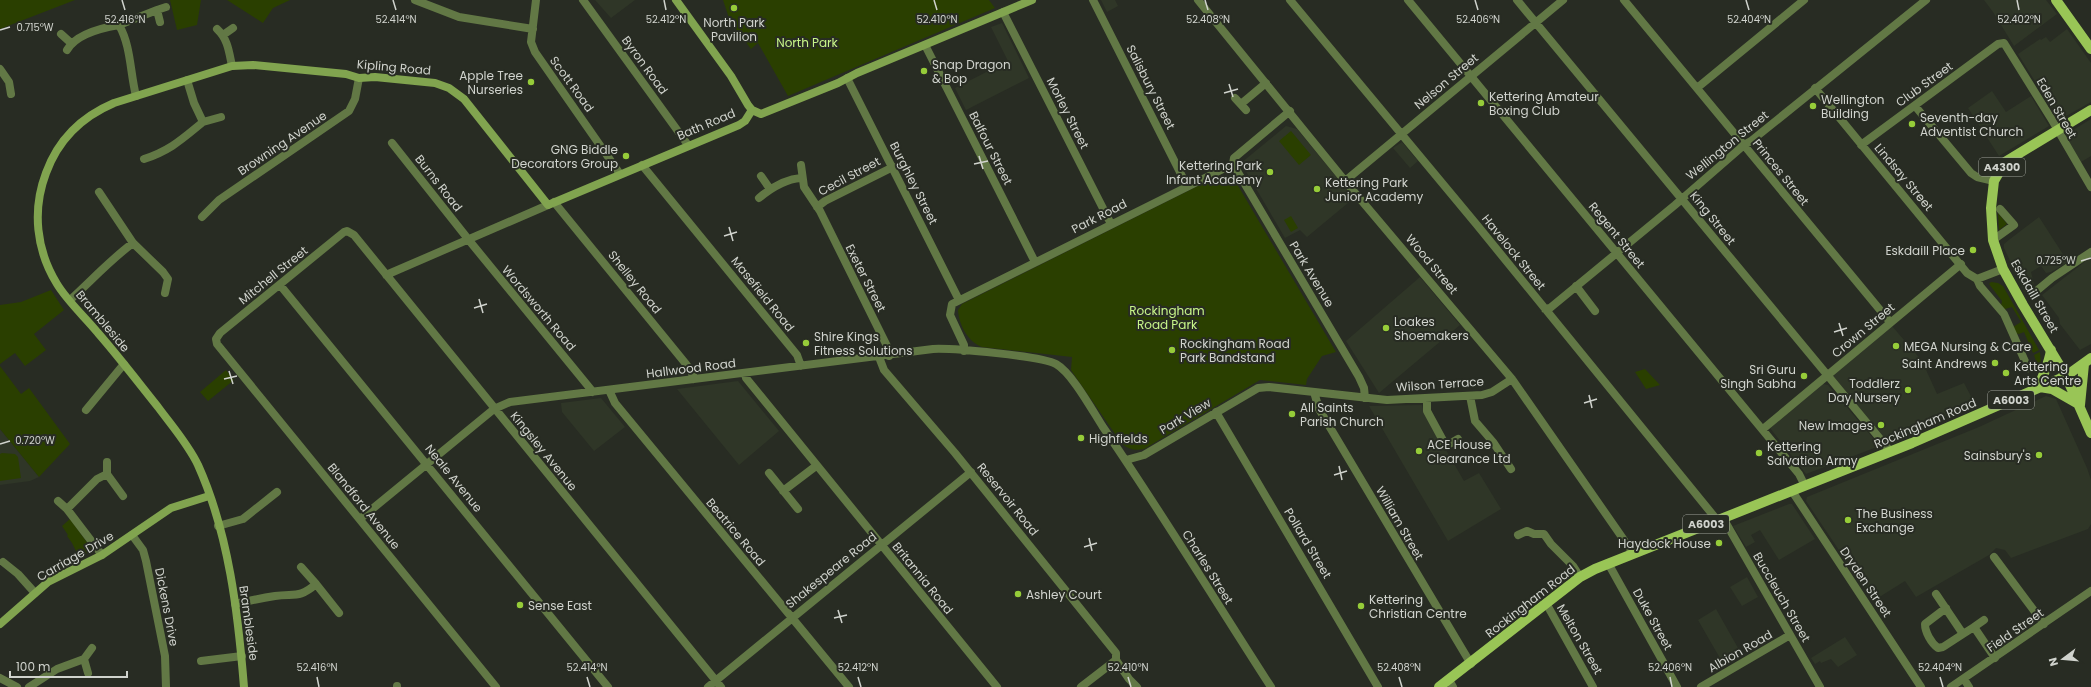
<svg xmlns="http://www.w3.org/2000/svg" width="2091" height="687" font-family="Poppins,sans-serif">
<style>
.built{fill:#2f3627}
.green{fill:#2a3f00}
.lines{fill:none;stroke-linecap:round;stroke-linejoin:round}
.street{stroke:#627845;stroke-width:8}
.secondary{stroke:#81a44f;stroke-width:8}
.primary{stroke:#99c556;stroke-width:10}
.ticks{fill:none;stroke:#d0d3cd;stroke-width:1.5}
.poi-dot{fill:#96cc39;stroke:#282c23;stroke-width:1.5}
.labels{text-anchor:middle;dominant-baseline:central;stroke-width:4;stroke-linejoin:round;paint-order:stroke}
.shield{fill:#282c23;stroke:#9ea19a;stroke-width:1}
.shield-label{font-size:11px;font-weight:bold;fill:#d0d3cd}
.poi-label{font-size:12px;fill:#d0d3cd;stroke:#282c23;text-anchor:start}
.park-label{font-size:12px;fill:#c7f589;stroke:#282c23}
.street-label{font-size:12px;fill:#d0d3cd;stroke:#282c23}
.ticks-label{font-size:10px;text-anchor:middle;fill:#d0d3cd;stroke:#282c23;stroke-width:4;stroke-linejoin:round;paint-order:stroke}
</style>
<rect width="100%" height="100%" fill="#282c23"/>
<path class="built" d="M595 0H635L611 18Z
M1101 0H1115L1118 6 1107 12Z
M1984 0H2046L2057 14 2014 46 1993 12Z
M1002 23 1029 78 966 110 955 88 1008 61 991 27Z
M2067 29 2091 63V102L2059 120 2018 54 2040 39 2041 40 2046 37 2050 42Z
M1992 91 2006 112 2031 96 2049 126 1999 156 1968 108Z
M2091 119V156L2081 162 2065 135Z
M1286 126 1297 129 1354 198 1307 237 1300 230 1285 238 1241 163Z
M1402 142 1418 161 1410 168 1393 148Z
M2039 217 2068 262 2051 272 2046 273 2041 266 2031 272 2034 284 2025 293 2004 248V244L2010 239Z
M2091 257V344L2080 350 2060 324 2059 318 2042 295Z
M1420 277 1460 325 1379 393 1346 341Z
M1892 326 1922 361 1937 394 1964 383 1975 404 1890 441 1886 440 1833 376Z
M738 381 779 431 739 465 677 389Z
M1823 384 1828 385 1878 444 1877 447 1806 474 1770 428Z
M2046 396 2056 399 2087 468 2091 480V524L2088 529 2011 558 2005 550 1996 548 1989 555 1916 597 1905 581 1873 601 1806 501 1807 497 1979 427Z
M601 398 625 427 594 451 562 412 561 403Z
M1422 405 1424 412 1464 481 1479 473 1501 509 1448 541 1369 406Z
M0 429 39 477 30 481 0 485Z
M1789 504H1792L1815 539 1779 560 1760 530 1751 535 1755 542 1746 547 1733 526Z
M1747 577 1758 597 1742 606 1730 587Z
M1716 609 1742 655 1725 667 1698 620Z
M1845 637 1857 655 1838 667 1831 659 1821 663 1820 661 1815 664 1811 658Z"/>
<path class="green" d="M0 0H75L0 29Z
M170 0H201L197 25 177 30Z
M227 0H290L273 8 263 23Z
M723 0H989L995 8 788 96 758 43 751 49 730 21Z
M1291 131 1311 155 1299 165 1279 141Z
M1223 176 1233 179 1237 184 1336 352 1322 356 1307 379 1306 385 1260 380 1144 449C1135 451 1128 449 1122 444L1071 370 1072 357 982 347C968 342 959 325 958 310L962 304 1214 178Z
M1998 213 2007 224 1999 230Z
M1291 216 1298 228 1291 232 1284 220Z
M1991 282 1998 283 2003 286 2039 350 2033 353 2024 332 2019 334 2015 333 2013 327 2021 322 2012 307 2005 309 2001 306 2002 301 1989 284Z
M51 290 64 310 34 334 46 350 25 366 15 353 0 364V305L21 302Z
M2040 352 2041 365 2035 373 2037 364 2034 355Z
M0 366 21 394 29 388 70 444 39 477 0 429Z
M1645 369 1660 385 1646 389 1635 372Z
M226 370 234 380 208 401 200 392Z
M2 453 15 454 18 457 21 478 0 481V454Z
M70 519 91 548 89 552 79 557 72 543 67 536 68 535 62 526Z"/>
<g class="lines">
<path class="street" d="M415 0 459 17 533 29
M536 0 531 42 535 52 620 174
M583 0 688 145
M1093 0 1187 186
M1198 0 1345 181 1512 379 1633 553
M1290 0 1477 225 1717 520
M1408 0 1799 474 1805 486
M1517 0 1891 452
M1624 0 1890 322
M157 10 166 7
M1003 12 1111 224
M119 25 157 10 160 22
M217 29C228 39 229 52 232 66
M61 34 71 43
M223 35 233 28
M925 45 1035 262
M67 50C76 34 101 28 119 25 131 46 130 72 136 96
M0 69 9 82 11 94
M847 78 959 300
M1697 88 1804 0
M1815 88 1967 273 1977 279 2003 269
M1235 98 1246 110
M1241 104 1266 83
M1915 106 1971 173 1977 177 1994 181
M203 122 221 117
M392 143 472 244 593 392
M1861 145 1998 44 2004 43 2052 120 2091 187
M144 159C171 150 182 139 203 122L194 103 187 80
M1233 164 1359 377 1364 388 1365 398
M1233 164 1234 158 1290 111
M642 165 797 355 801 366
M801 165 804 187 820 211 887 346 889 356
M761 176 770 189
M1345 181 1563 0
M99 192 133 243 163 272 168 279 165 293
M759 198C771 188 786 179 801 178
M554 202 686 364 691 371 694 379
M817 207 825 201 893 167
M202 217 219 200 349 111 355 99 359 78
M1993 240 2014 225 2000 209
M386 275 548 205
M1977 279 1980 286 2004 314 2028 368
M280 285 608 687
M1576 286 1595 311
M2034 293 2052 278 2091 252
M70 300C91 281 110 260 133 243
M1545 309 1550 308 1675 205 1744 145 1751 141 1926 0
M964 351V345L950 315 952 304 1233 164
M879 357 884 370 955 453 1116 653V660L1081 687
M745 373 746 378 997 687
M609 390 615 403 849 687
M1314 392 1319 409 1471 664
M1470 396 1475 421 1493 442 1511 469
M1427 398V411L1446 446 1458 439
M86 410 124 364
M1216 412 1378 687
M1763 429 1961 264
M1126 460 1144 455 1258 388 1269 387 1387 400 1482 395 1492 392 1512 379
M769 473 798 509
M107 474 123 496
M783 491 816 466
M1792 491 1921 687
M58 501 67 509
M1723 518 1820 687
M360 519 494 409 510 402 933 349C952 348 1042 356 1056 364 1072 373 1092 410 1103 427 1161 512 1215 600 1271 687
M218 526 243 519 277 492
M132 535 143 550 146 561 165 656 166 687
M1518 535 1527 531 1534 534H1544L1551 544 1573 566 1580 577
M102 555 67 509 97 479 107 474V462
M1994 557 2044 624
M3 562 18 574 35 593
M1608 563 1677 687
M316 584 339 613
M1936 594 1963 634 1974 627 1995 658
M1546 603 1593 687
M235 604C248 601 262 598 275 596 294 593 299 599 316 584L301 567
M1946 608 1925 624C1925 632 1931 643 1938 648L1943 647 1963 634
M1974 627 1984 620
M1116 660 1129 679 1137 687
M201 661 242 656
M88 673 84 659 92 648
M0 678 17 687
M1964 679 1969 687
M1449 680 1453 687
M29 687 57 669 84 659
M397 687V686
M496 687 217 344 216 339 220 333 344 232 347 231 354 235 721 687
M708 687 971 472
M1701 687 1790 635
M1951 687 2091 591"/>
<path class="secondary" d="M676 0 731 76 748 105 752 110 761 114 838 83 857 73 1032 0
M0 624 48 582 102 555 171 508 209 496
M244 687C238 613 229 534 198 465 188 444 172 426 158 407 138 382 119 357 98 333 85 317 68 302 57 284 36 250 32 210 46 173 58 140 81 117 114 103L232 66 253 65 346 74 359 78 375 77 435 83 449 88 464 99 548 205 739 125 745 121 752 110"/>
<path class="primary" d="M2056 0 2091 49
M2091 110 2005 162 1994 181 1991 208 1993 240 2003 269 2023 305 2066 376 2091 433
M2039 387C2043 373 2049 365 2051 350
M2040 387 2052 389 2080 405
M2080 405 2084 364
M1439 687 1580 577 1595 569 1912 443 2066 376 2091 358"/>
</g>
<path class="ticks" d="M122 0 125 10M393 0 396 10M664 0 666 10M934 0 937 10M1205 0 1208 10M1475 0 1478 10M1746 0 1749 10M2017 0 2019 10M0 30 10 27M1229 84 1233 97M1224 93 1238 89M979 156 983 169M974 164 988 161M729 227 733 241M724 236 737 232M2081 261 2091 258M479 299 483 313M474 308 487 304M1839 323 1843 336M1834 332 1847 328M229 371 233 384M224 379 237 376M1589 395 1592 408M1584 403 1597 399M0 444 10 441M1339 466 1342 480M1334 475 1347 471M1089 538 1092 551M1084 547 1097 543M838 610 842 623M834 618 847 615M317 677 319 687M587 677 590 687M858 677 861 687M1128 677 1131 687M1399 677 1402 687M1670 677 1672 687M1940 677 1943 687"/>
<g class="poi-dot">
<circle cx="734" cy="8" r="4"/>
<circle cx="924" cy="71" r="4"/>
<circle cx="531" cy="82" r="4"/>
<circle cx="1481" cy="103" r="4"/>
<circle cx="1813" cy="106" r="4"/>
<circle cx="1912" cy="124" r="4"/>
<circle cx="626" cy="156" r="4"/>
<circle cx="1270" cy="172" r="4"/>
<circle cx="1317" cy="189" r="4"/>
<circle cx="1973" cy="250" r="4"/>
<circle cx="1386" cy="328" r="4"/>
<circle cx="806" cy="343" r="4"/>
<circle cx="1896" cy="346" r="4"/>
<circle cx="1172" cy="350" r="4"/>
<circle cx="1995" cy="363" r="4"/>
<circle cx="2006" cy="373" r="4"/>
<circle cx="1804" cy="376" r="4"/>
<circle cx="1908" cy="390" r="4"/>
<circle cx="1292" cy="414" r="4"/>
<circle cx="1881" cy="425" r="4"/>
<circle cx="1081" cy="438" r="4"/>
<circle cx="1419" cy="451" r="4"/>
<circle cx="1759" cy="453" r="4"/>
<circle cx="2039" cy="455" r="4"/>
<circle cx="1848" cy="520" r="4"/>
<circle cx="1719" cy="543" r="4"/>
<circle cx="1018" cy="594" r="4"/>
<circle cx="520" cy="605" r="4"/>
<circle cx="1361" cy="606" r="4"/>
</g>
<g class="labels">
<g class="shield">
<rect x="1979" y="158" width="46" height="18" rx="3"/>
<rect x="1988" y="391" width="46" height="18" rx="3"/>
<rect x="1683" y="515" width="46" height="18" rx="3"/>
</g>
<g class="shield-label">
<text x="2002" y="167">A4300</text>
<text x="2011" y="400">A6003</text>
<text x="1706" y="524">A6003</text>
</g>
<g class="poi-label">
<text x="734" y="22" text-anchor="middle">North Park<tspan x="734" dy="14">Pavilion</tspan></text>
<text x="932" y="64">Snap Dragon<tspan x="932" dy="14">&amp; Bop</tspan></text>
<text x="523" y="75" text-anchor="end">Apple Tree<tspan x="523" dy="14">Nurseries</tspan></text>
<text x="1489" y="96">Kettering Amateur<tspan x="1489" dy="14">Boxing Club</tspan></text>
<text x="1821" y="99">Wellington<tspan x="1821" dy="14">Building</tspan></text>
<text x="1920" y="117">Seventh-day<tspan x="1920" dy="14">Adventist Church</tspan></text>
<text x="618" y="149" text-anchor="end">GNG Biddle<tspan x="618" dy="14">Decorators Group</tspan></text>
<text x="1262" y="165" text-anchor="end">Kettering Park<tspan x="1262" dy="14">Infant Academy</tspan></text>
<text x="1325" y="182">Kettering Park<tspan x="1325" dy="14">Junior Academy</tspan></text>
<text x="1965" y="250" text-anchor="end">Eskdaill Place</text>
<text x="1394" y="321">Loakes<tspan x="1394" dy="14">Shoemakers</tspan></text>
<text x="814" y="336">Shire Kings<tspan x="814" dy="14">Fitness Solutions</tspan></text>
<text x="1180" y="343">Rockingham Road<tspan x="1180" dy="14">Park Bandstand</tspan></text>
<text x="1904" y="346">MEGA Nursing &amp; Care</text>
<text x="1987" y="363" text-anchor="end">Saint Andrews</text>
<text x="2014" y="366">Kettering<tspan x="2014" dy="14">Arts Centre</tspan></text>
<text x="1796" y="369" text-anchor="end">Sri Guru<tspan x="1796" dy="14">Singh Sabha</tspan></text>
<text x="1900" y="383" text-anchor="end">Toddlerz<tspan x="1900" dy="14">Day Nursery</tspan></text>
<text x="1300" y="407">All Saints<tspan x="1300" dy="14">Parish Church</tspan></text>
<text x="1873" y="425" text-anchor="end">New Images</text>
<text x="1089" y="438">Highfields</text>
<text x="1427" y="444">ACE House<tspan x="1427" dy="14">Clearance Ltd</tspan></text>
<text x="1767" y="446">Kettering<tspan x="1767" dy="14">Salvation Army</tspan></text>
<text x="2031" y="455" text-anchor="end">Sainsbury's</text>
<text x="1856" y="513">The Business<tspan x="1856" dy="14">Exchange</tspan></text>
<text x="1711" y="543" text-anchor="end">Haydock House</text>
<text x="1026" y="594">Ashley Court</text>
<text x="1369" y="599">Kettering<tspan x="1369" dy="14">Christian Centre</tspan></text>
<text x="528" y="605">Sense East</text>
</g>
<g class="park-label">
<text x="807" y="42">North Park</text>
<text x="1167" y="310">Rockingham<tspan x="1167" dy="14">Road Park</tspan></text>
</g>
<g class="street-label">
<text transform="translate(645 65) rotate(54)">Byron Road</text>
<text transform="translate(394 67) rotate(5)">Kipling Road</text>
<text transform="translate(1446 81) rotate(-40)">Nelson Street</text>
<text transform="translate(572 84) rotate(54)">Scott Road</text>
<text transform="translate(1924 84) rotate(-36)">Club Street</text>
<text transform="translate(1151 87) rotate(63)">Salisbury Street</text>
<text transform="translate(2057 108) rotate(60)">Eden Street</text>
<text transform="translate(1068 113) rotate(63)">Morley Street</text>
<text transform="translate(706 124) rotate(-23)">Bath Road</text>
<text transform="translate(282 143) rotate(-34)">Browning Avenue</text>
<text transform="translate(1727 145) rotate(-39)">Wellington Street</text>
<text transform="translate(991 148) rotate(63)">Balfour Street</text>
<text transform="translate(1781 172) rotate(51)">Princes Street</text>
<text transform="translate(849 176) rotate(-28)">Cecil Street</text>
<text transform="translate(1904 177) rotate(50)">Lindsay Street</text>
<text transform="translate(439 183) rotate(52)">Burns Road</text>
<text transform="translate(914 183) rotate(63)">Burghley Street</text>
<text transform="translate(1099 216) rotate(-27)">Park Road</text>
<text transform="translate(1713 218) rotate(51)">King Street</text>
<text transform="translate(1617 235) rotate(51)">Regent Street</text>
<text transform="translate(1514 252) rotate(51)">Havelock Street</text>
<text transform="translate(1432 264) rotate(50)">Wood Street</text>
<text transform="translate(1312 274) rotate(59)">Park Avenue</text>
<text transform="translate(273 275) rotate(-39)">Mitchell Street</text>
<text transform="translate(866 278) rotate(63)">Exeter Street</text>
<text transform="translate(635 282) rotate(51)">Shelley Road</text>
<text transform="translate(763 294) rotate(51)">Masefield Road</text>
<text transform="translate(2035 296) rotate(60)">Eskdaill Street</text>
<text transform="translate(539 308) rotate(50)">Wordsworth Road</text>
<text transform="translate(103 321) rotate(50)">Brambleside</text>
<text transform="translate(1863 330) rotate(-40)">Crown Street</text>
<text transform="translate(691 368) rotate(-7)">Hallwood Road</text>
<text transform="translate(1440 384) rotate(-4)">Wilson Terrace</text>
<text transform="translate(1185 416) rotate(-31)">Park View</text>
<text transform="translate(1925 423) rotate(-23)">Rockingham Road</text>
<text transform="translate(544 451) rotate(51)">Kingsley Avenue</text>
<text transform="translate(454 478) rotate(51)">Neale Avenue</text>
<text transform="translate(1008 499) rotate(51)">Reservoir Road</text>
<text transform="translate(364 506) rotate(51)">Blandford Avenue</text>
<text transform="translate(1400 523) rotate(60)">William Street</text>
<text transform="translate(736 532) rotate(50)">Beatrice Road</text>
<text transform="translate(1308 543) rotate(59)">Pollard Street</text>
<text transform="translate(75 556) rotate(-30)">Carriage Drive</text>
<text transform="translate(1208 567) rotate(58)">Charles Street</text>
<text transform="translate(831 570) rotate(-39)">Shakespeare Road</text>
<text transform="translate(923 578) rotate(51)">Britannia Road</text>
<text transform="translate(1866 582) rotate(56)">Dryden Street</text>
<text transform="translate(1782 597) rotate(60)">Buccleuch Street</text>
<text transform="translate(1530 601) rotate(-38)">Rockingham Road</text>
<text transform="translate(167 607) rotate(79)">Dickens Drive</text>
<text transform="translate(1653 619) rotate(61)">Duke Street</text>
<text transform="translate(249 623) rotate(82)">Brambleside</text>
<text transform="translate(2015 630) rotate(-35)">Field Street</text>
<text transform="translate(1580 639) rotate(60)">Melton Street</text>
<text transform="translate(1740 651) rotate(-30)">Albion Road</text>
</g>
</g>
<g class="ticks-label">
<text x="125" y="23">52.416°N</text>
<text x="396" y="23">52.414°N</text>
<text x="666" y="23">52.412°N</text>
<text x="937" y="23">52.410°N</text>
<text x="1208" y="23">52.408°N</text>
<text x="1478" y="23">52.406°N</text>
<text x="1749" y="23">52.404°N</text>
<text x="2019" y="23">52.402°N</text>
<text x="35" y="31">0.715°W</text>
<text x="2056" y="264">0.725°W</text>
<text x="35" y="444">0.720°W</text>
<text x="317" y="671">52.416°N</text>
<text x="587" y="671">52.414°N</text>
<text x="858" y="671">52.412°N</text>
<text x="1128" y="671">52.410°N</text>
<text x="1399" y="671">52.408°N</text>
<text x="1670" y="671">52.406°N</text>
<text x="1940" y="671">52.404°N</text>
</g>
<g transform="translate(2063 659) rotate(254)" stroke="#282c23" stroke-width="3" paint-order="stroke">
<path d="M0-3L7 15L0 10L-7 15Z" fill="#d0d3cd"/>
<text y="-6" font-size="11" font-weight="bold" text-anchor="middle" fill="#d0d3cd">N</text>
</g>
<path d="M10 671v6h117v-6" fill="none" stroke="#d0d3cd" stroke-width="2"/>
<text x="16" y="671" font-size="12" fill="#d0d3cd" stroke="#282c23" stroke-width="3" paint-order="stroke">100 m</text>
</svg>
